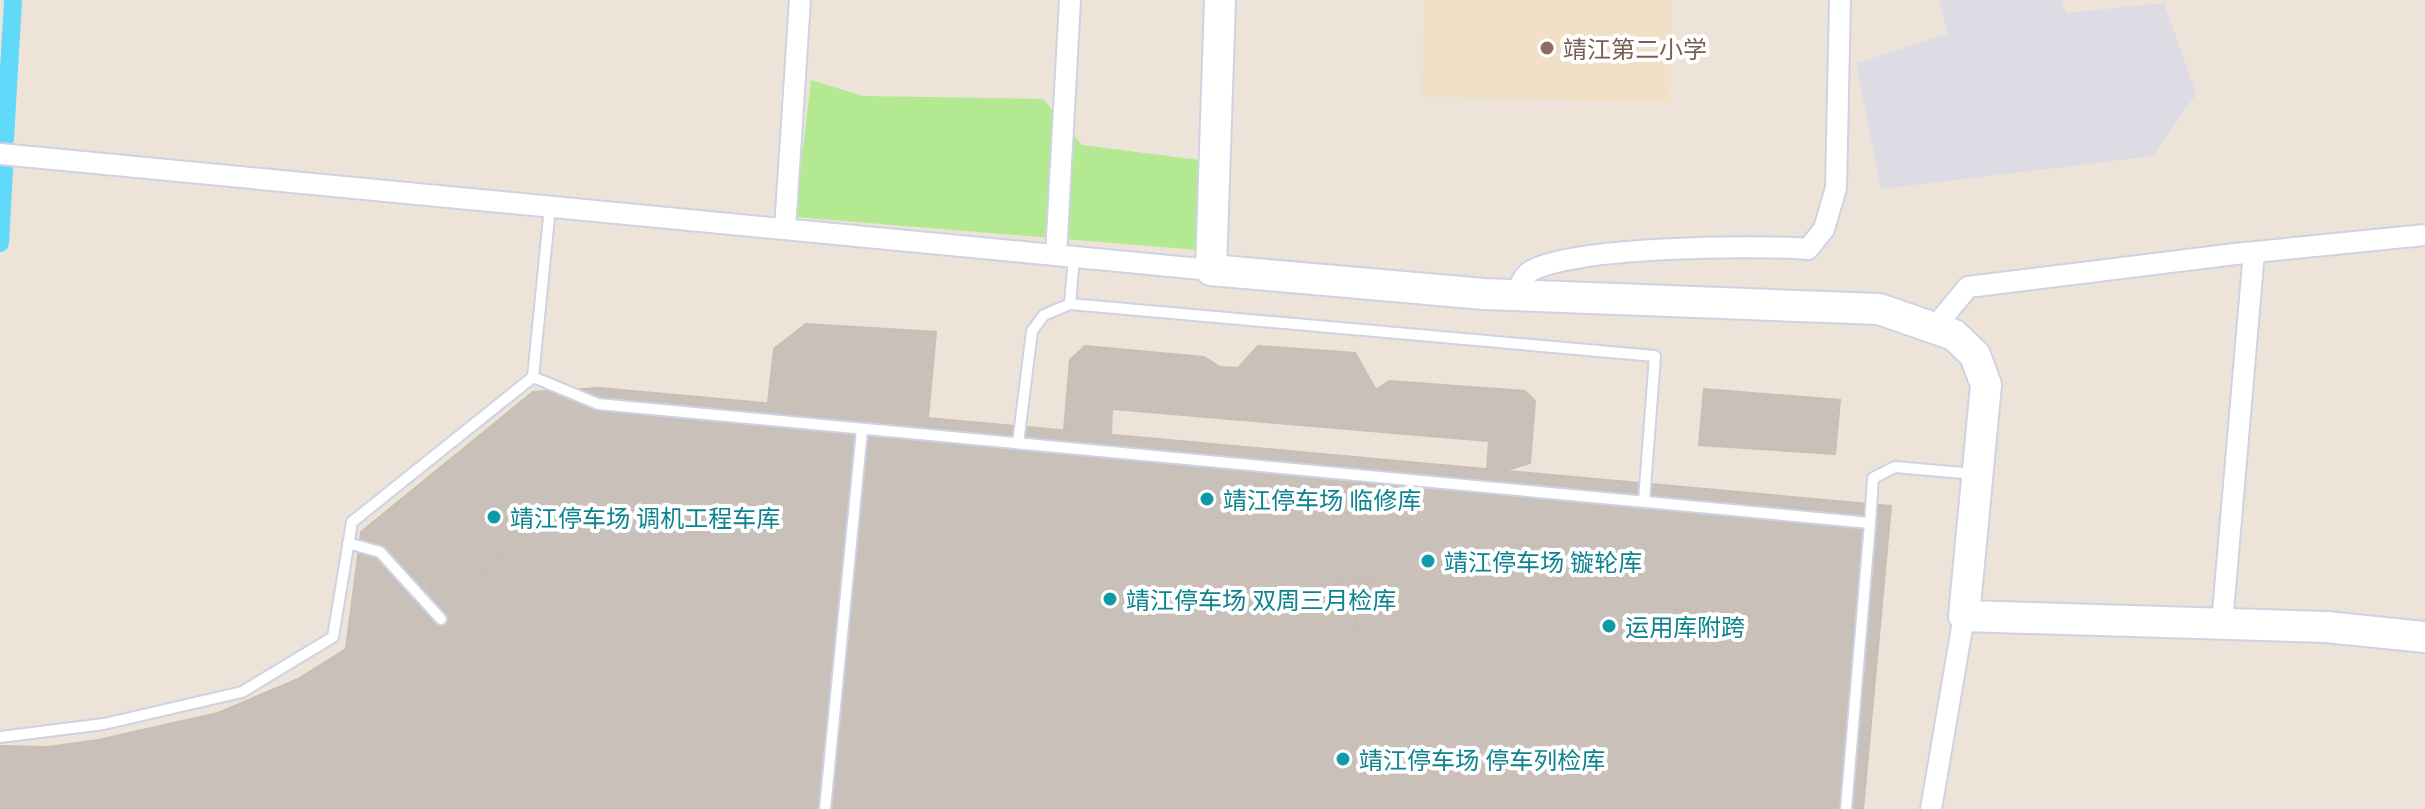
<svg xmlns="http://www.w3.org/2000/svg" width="2425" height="809" font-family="'Noto Sans','Noto Sans SC',sans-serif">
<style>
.industrial{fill:#dddbe4}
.education{fill:#f0e0c6}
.green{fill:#b3e990}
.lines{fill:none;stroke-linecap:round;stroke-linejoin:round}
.canal{stroke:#61d9f9;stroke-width:18}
.building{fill:#c8c0b9;stroke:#c8bfb3;stroke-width:2}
.lane-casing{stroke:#ced3e4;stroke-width:14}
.street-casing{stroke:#ced3e4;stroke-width:24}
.secondary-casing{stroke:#ced3e4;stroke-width:34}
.lane{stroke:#fff;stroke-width:10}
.street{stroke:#fff;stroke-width:20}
.secondary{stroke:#fff;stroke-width:30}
.education-dot{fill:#8d6e63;stroke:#fff;stroke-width:3}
.culture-dot{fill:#0f9aa8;stroke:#fff;stroke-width:3}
.labels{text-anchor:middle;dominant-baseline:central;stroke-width:8;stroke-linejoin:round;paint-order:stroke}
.education-label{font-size:24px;fill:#785e54;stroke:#fff;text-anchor:start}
.culture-label{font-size:24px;fill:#0d838f;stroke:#fff;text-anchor:start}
</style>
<rect width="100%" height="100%" fill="#ede3d9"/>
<path class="industrial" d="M1939 0H2062L2066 13 2164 3 2196 94 2153 156 1881 189 1856 63 1948 34Z"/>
<path class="education" d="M1424 0H1672L1670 102 1422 97Z"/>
<path class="green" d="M811 80 863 96 1043 99 1082 145 1199 160 1198 250 795 217Z"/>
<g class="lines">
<path class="canal" d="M5 139 13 0
M0 243 4 169"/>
</g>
<path class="building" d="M806 324 936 332 928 418 768 403 774 349Z
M1085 346 1204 357 1220 367 1238 368 1258 346 1355 353 1376 390 1389 381 1525 391 1535 401 1530 463 1504 471 1487 469 1489 441 1112 409 1111 435 1064 430 1070 360Z
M599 388 1891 506 1863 809H0V746L48 747 98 740 218 713 298 679 346 649 361 532 533 392Z
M1704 389 1840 400 1835 454 1699 445Z
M539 430 585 476 450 603 404 558Z
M874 452 1544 513 1540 547 871 486Z
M871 486 1866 576 1863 626 867 535Z
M867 535 1360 581 1352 663 860 618Z
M1360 581 1863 626 1859 674 1355 627Z
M860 618 1843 708 1834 809H843Z"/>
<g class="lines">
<g class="lane-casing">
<path id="lane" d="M1070 304 1074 257
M533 377 550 207
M1018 443 1032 331 1044 315 1070 304 1655 356 1644 501
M348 543 380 552 441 619
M0 737 104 724 242 692 333 637 352 522 533 377 598 404 1870 523 1873 478 1895 467 1974 474
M825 809 862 430
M1846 809 1870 523"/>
</g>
<g class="street-casing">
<path id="street" d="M0 154 1211 270
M785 229 800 0
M1056 255 1070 0
M1517 295C1520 287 1521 279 1528 273 1564 246 1758 245 1808 249L1824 229 1836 188 1840 0
M1934 328 1968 287 2235 254 2425 235
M2222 624 2254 252
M1931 809 1964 616"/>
</g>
<g class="secondary-casing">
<path id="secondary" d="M1220 0 1211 270 1484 294 1879 309 1954 335 1975 355 1986 385 1964 616 2326 627 2425 637"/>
</g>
<use href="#lane" class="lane"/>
<use href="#street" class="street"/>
<use href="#secondary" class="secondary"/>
</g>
<circle class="education-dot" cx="1547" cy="48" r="8"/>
<g class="culture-dot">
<circle cx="1207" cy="499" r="8"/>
<circle cx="494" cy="517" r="8"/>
<circle cx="1428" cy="561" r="8"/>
<circle cx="1110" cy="599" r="8"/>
<circle cx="1609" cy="626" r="8"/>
<circle cx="1343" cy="759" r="8"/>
</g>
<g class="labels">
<g class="education-label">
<text x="1563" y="48">靖江第二小学</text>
</g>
<g class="culture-label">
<text x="1223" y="499">靖江停车场 临修库</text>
<text x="510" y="517">靖江停车场 调机工程车库</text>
<text x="1444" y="561">靖江停车场 镟轮库</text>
<text x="1126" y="599">靖江停车场 双周三月检库</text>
<text x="1625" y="626">运用库附跨</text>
<text x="1359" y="759">靖江停车场 停车列检库</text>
</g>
</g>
</svg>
